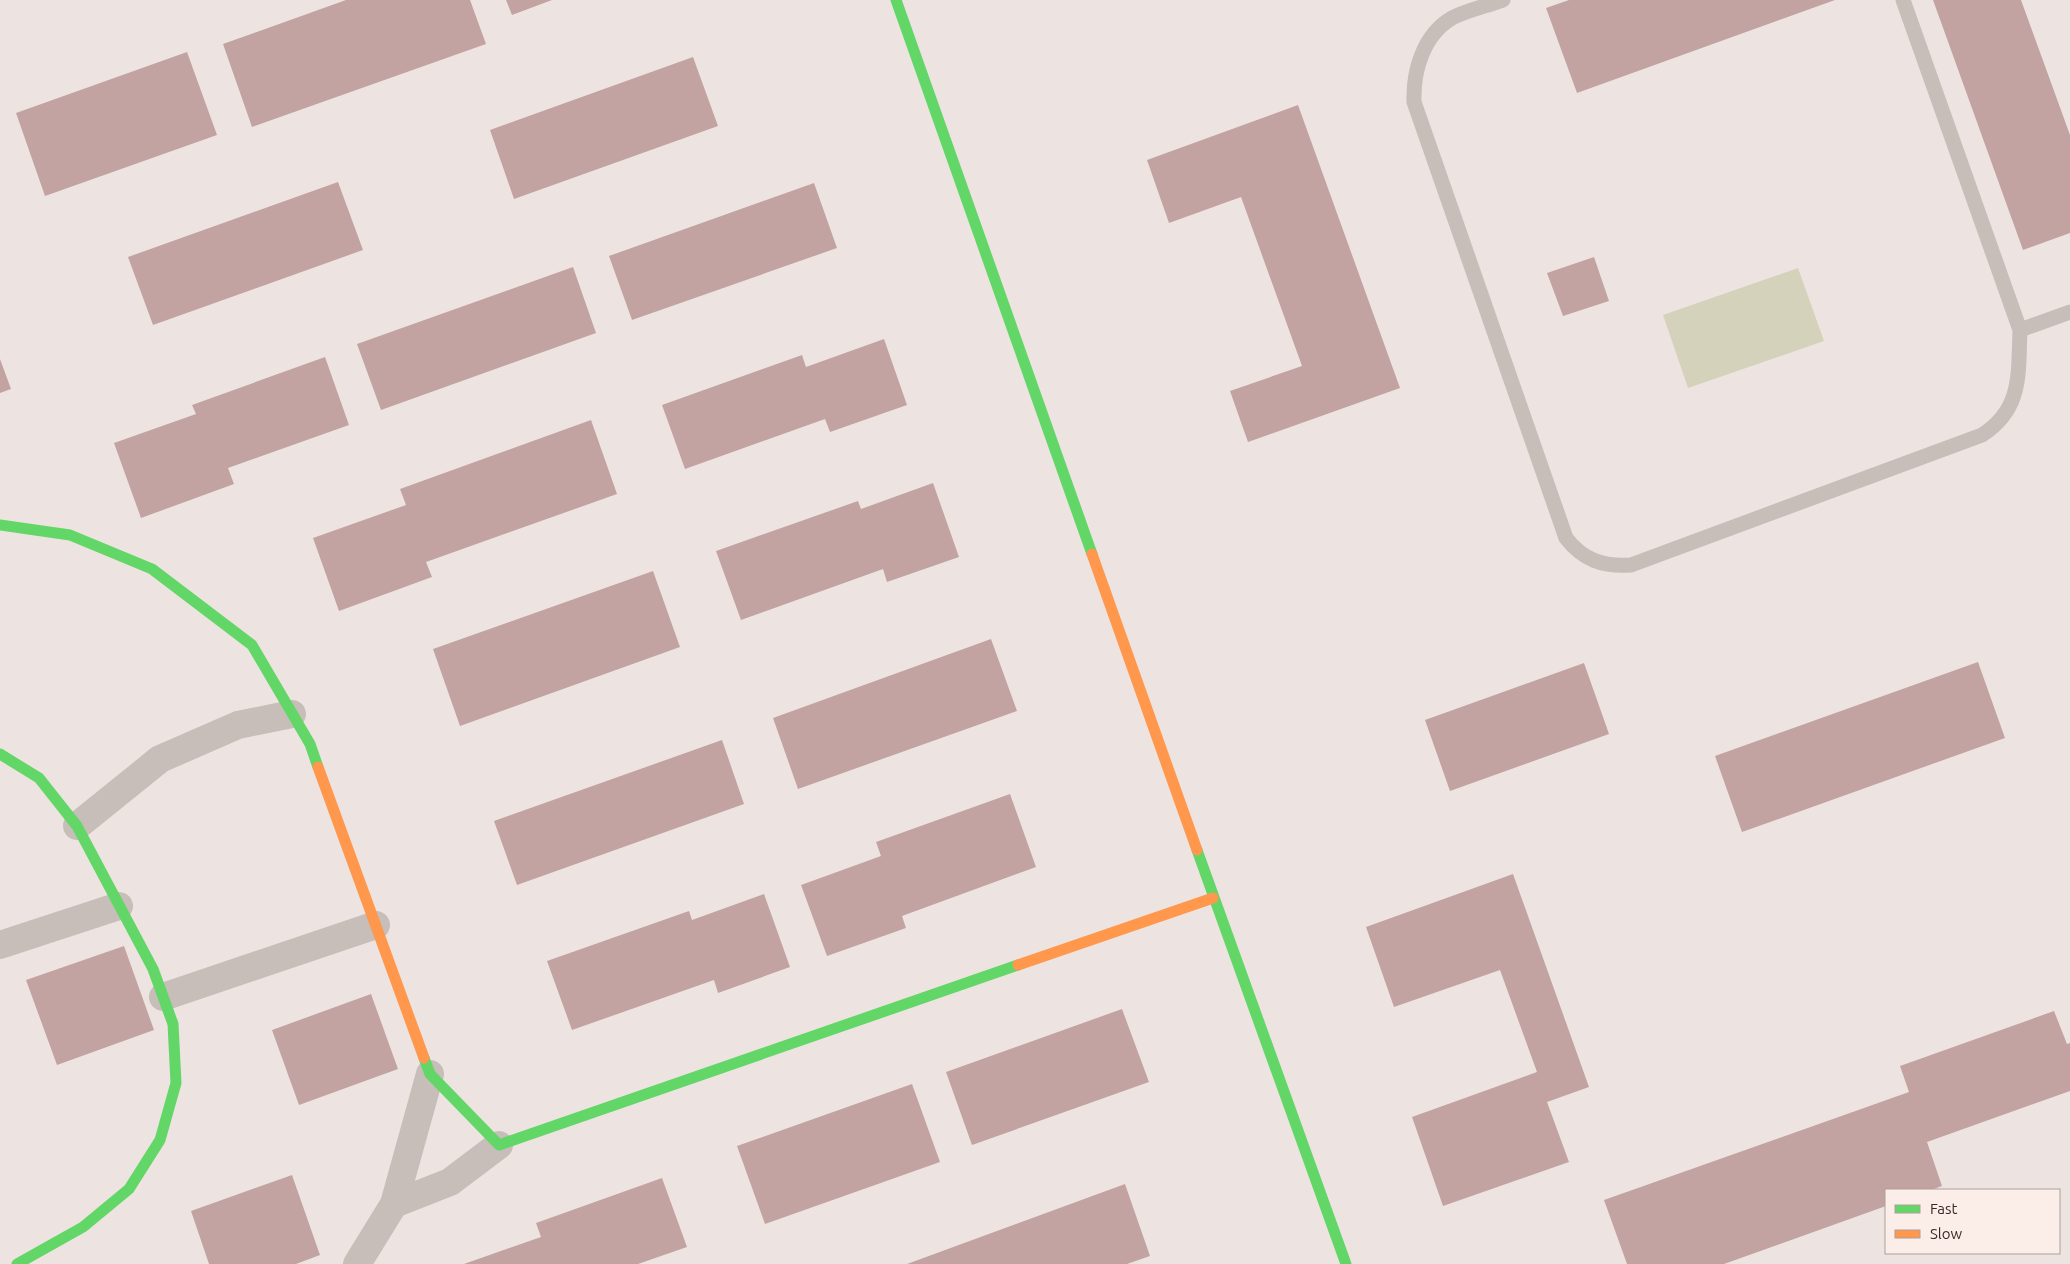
<svg xmlns="http://www.w3.org/2000/svg" width="2070" height="1264" font-family="Ubuntu,sans-serif">
<style>
.green{fill:#d4d2ba}
.building{fill:#c2a3a1}
.lines{fill:none;stroke-linecap:round;stroke-linejoin:round}
.lane{stroke:#c7bdb9;stroke-width:15}
.street{stroke:#c7bdb9;stroke-width:28}
.fast{stroke:#63d668;stroke-width:11}
.slow{stroke:#ff974d;stroke-width:11}
</style>
<rect width="100%" height="100%" fill="#ede4e1"/>
<path class="green" d="M1798 268 1824 341 1688 388 1663 315Z"/>
<path class="building" d="M346 0H470L486 44 252 127 223 44Z
M506 0H552L512 15Z
M1569 0H1835L1577 93 1546 8Z
M1933 0H2021L2070 135V233L2023 250Z
M187 52 217 135 45 196 16 113Z
M693 57 718 126 514 199 490 130Z
M1298 105 1400 388 1248 442 1230 391 1302 366 1241 197 1169 223 1147 160Z
M338 182 363 250 153 325 128 257Z
M814 183 837 248 632 320 609 256Z
M1594 257 1609 301 1563 316 1547 273Z
M573 267 596 333 381 410 357 344Z
M884 339 907 405 830 432 825 419 685 469 662 405 802 355 806 367Z
M325 357 349 425 228 468 234 484 141 518 114 443 196 414 192 405Z
M0 359 11 389 0 393Z
M591 420 617 494 426 562 432 577 339 611 313 538 406 505 400 489Z
M933 483 959 557 887 582 883 569 741 620 716 551 858 501 861 509Z
M653 571 680 647 460 726 433 649Z
M991 639 1017 711 798 789 773 718Z
M1978 662 2005 738 1742 832 1715 756Z
M1584 663 1609 734 1450 791 1425 720Z
M722 740 744 804 517 885 494 821Z
M1010 794 1036 867 902 916 906 928 827 956 801 885 881 856 876 842Z
M1513 874 1589 1087 1547 1102 1569 1162 1443 1206 1412 1117 1537 1072 1500 970 1394 1007 1366 927Z
M764 894 790 967 718 993 714 980 572 1030 547 961 689 911 692 920Z
M124 946 154 1030 57 1065 26 980Z
M371 994 398 1069 299 1105 272 1030Z
M1122 1009 1149 1082 972 1145 946 1072Z
M2054 1011 2067 1044 2070 1043V1091L1927 1142 1942 1186 1931 1190H1886V1206L1724 1264H1627L1604 1200 1909 1092 1900 1066Z
M912 1084 940 1162 765 1224 737 1146Z
M292 1175 320 1255 296 1264H209L191 1211Z
M662 1178 687 1247 638 1264H464L541 1237 536 1223Z
M1125 1184 1150 1256 1127 1264H907Z"/>
<g class="lines">
<path class="lane" d="M1503 0C1487 6 1467 10 1452 18 1423 35 1413 71 1414 102L1566 538C1583 560 1603 567 1631 565L1982 435C2023 409 2018 373 2020 330L1903 0
M2020 330 2070 312"/>
<path class="street" d="M77 826 160 759 238 725 292 714
M0 945 119 906
M163 997 376 925
M394 1204 450 1182 499 1145
M357 1264 394 1204 430 1074"/>
<path class="fast" d="M896 0 1092 554
M0 525 70 535 152 569 252 645 310 744 318 767
M0 754 39 778 77 826 153 969 173 1024 176 1083 160 1140 129 1189 83 1227 17 1264
M1197 850 1346 1264
M424 1058 430 1074 499 1145 1018 965"/>
<path class="slow" d="M1092 554 1197 850
M318 767 424 1058
M1018 965 1213 898"/>
</g>
<rect x="1885" y="1189" width="175" height="65" fill="#fbede7" stroke="#ad9f9a"/>
<rect x="1895" y="1205" width="25" height="8" fill="#63d668" stroke="#ad9f9a"/>
<text x="1930" y="1214" font-size="15" fill="#382927">Fast</text>
<rect x="1895" y="1230" width="25" height="8" fill="#ff974d" stroke="#ad9f9a"/>
<text x="1930" y="1239" font-size="15" fill="#382927">Slow</text>
</svg>
